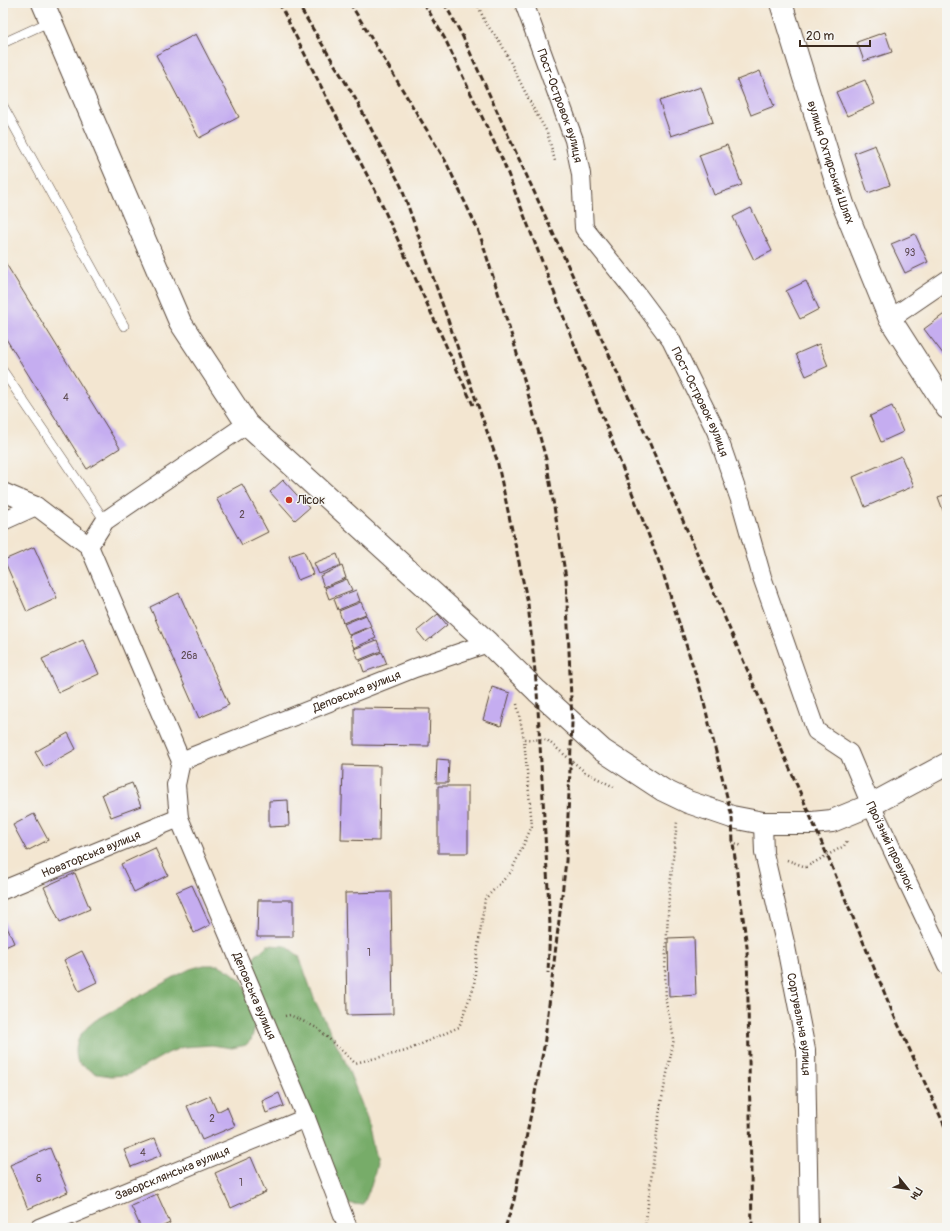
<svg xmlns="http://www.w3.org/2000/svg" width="950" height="1231" font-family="Pangolin,sans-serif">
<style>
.forest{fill:#77ac69;stroke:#596b44}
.building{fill:#c5adf0}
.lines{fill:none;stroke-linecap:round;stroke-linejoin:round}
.lane-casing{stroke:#574639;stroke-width:10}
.street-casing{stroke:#574639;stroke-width:20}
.secondary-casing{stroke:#574639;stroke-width:24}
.path{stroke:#574639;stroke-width:2.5;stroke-dasharray:1 3;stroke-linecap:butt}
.lane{stroke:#fff;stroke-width:9}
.street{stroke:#fff;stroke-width:18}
.secondary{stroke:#fff;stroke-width:22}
.rail{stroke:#3b2a1e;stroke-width:3;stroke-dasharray:6 3;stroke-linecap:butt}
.poi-dot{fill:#c8321e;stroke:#f6f6f2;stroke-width:1.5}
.labels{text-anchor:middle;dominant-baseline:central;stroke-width:3;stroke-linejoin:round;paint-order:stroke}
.number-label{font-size:10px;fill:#5e4b52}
.street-label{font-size:12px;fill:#3b2a1e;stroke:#f6f6f2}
.poi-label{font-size:12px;fill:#3b2a1e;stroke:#f6f6f2;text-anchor:start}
</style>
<rect width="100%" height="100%" fill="#f6f6f2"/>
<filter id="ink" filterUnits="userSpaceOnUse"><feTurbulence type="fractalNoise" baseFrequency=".025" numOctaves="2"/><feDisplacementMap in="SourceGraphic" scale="8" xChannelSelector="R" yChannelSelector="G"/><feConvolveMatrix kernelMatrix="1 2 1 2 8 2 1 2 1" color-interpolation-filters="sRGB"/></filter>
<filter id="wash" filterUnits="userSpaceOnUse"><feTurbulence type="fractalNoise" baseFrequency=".012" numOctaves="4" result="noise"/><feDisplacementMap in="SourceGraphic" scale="16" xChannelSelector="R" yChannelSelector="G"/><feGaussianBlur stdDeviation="0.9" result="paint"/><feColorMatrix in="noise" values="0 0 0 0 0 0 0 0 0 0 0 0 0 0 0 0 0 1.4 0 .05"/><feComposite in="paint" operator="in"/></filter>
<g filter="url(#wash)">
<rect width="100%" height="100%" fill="#f3e6d1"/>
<path class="forest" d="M268 945 286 946 299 956 315 1001 345 1061 367 1118 377 1165 371 1186 363 1205 344 1203 251 971 255 956Z
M204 965H219L231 972 242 981 255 1013V1027L251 1040 246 1045 232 1048 212 1045 183 1047 168 1053 136 1071 127 1075 111 1076 97 1074 78 1063C72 1043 80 1032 96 1020L176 976 190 969Z"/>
<g id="blocks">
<path class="building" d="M885 32 892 52 864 61 857 42Z
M196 34 239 117 199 138 156 55Z
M760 71 774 106 751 115 737 80Z
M865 80 875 104 847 116 836 92Z
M701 87 713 122 671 136 659 101Z
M727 145 742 185 714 195 699 155Z
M875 145 890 185 868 193 854 153Z
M751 208 772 251 754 260 733 217Z
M915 234 928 262 905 273 891 244Z
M3 259 120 448 87 469 3 334Z
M806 281 819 309 800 319 786 291Z
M947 312V359L924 329Z
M819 344 828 366 806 376 796 354Z
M892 406 903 432 881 442 870 416Z
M901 456 914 486 865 507 853 477Z
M283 480 309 508 295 520 270 492Z
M242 484 268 532 242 545 216 498Z
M947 494V521L938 497Z
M34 547 57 598 27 612 4 560Z
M304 551 313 574 298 580 289 556Z
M337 554 341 565 319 574 314 563Z
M342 566 346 578 324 587 320 576Z
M347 579 352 590 329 599 325 588Z
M356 590 360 601 338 610 334 599Z
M179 593 229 705 199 718 150 607Z
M361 602 366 614 343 623 339 611Z
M438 614 447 625 426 642 417 631Z
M366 615 371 626 349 635 344 624Z
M371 627 376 638 354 648 349 636Z
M83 640 99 674 58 693 42 659Z
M377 640 381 651 359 660 354 649Z
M382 652 387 664 364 672 360 661Z
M492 687 510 693 501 726 483 720Z
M354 708 430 709 429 746 354 745Z
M68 733 76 749 44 767 35 752Z
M437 759 449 760 448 783H436Z
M343 765 380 766 379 841 341 840Z
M132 783 141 806 111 817 102 794Z
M438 786H468V853H438Z
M288 800 289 826 269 827V801Z
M34 814 48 840 27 851 13 825Z
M155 848 168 875 134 892 121 864Z
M75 873 90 909 60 922 44 887Z
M192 885 210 925 194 933 176 892Z
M391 892 393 1014 347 1015 345 893Z
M258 900H293V937H257Z
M3 918 14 943 3 948Z
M694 937 696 995 669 997 668 938Z
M82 951 97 982 79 991 64 960Z
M279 1093 284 1106 266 1113 262 1101Z
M210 1096 217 1112 227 1107 235 1126 202 1140 187 1106Z
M155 1138 162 1155 131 1167 124 1150Z
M50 1148 68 1192 28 1209 10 1165Z
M251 1157 266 1192 231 1208 215 1173Z
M157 1194 170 1223 159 1228H141L131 1206Z"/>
</g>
</g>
<g filter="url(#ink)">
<use href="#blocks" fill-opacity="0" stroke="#574639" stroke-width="1"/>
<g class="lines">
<g class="lane-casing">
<path id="lane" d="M3 43 51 21
M3 106 124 326
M3 371 105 521"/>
</g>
<g class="street-casing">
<g id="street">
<path id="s1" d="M524 3 574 140 581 174 584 228 636 293 671 340 716 431 741 503 762 577 816 731 849 753 871 805 947 965"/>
<path d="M890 319 947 280"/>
<path id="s2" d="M3 492 36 506 89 546 181 761 176 785 179 818 306 1118 348 1228"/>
<path d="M3 521 36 506"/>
<path d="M89 546 105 521 247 424"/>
<path id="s3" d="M181 761 415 668 488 643"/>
<path id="s4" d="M763 823 764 853 786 947 806 1050 809 1228"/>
<path id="s5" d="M3 890 179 818"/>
<path id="s6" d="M39 1228 306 1118"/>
</g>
</g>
<g class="secondary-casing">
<g id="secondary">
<path d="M43 3 180 322 247 424 488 643 537 691 602 750 663 790 688 802 732 817 763 823H812L832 821 871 805 947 764"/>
<path id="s7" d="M781 3 843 204 890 319 947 408"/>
</g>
</g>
<path class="path" d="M477 3 485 22 502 45 533 108 547 132 555 161
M517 704 524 739 547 740 585 772 614 787
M732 842 742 846
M787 860 806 867 844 846 847 841
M285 1016 290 1015 317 1028 355 1063 406 1051 459 1027 474 986 476 961 485 899 511 872 532 826 524 739
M645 1228 660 1108 674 1039 666 1002 665 969 669 896 677 822"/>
<use href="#lane" class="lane"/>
<use href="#street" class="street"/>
<use href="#secondary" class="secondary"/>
<path class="rail" d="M279 3 332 108 377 194 473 405
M297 3 355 98 401 186 497 460 528 604 537 691 550 925 548 973
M350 3 445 160 479 232 514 343 546 459 566 578 572 723 566 861 544 1047 514 1200 505 1228
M424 3 445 39 503 161 661 567 701 691 732 817 733 843 747 947 752 1228
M444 3 462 35 650 444 827 855 892 1011 947 1131"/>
</g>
</g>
<circle class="poi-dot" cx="289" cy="500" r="4"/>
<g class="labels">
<g class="number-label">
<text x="910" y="253">93</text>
<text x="66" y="398">4</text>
<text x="242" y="515">2</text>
<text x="189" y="656">26а</text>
<text x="369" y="953">1</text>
<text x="212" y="1119">2</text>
<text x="143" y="1153">4</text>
<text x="39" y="1179">6</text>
<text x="241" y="1183">1</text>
</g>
<g class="street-label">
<text stroke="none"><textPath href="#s1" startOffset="109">Пост-Островок вулиця</textPath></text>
<text stroke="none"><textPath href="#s7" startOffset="167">вулиця Охтирський Шлях</textPath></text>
<text stroke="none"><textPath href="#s1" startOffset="445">Пост-Островок вулиця</textPath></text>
<text stroke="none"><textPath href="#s3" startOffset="189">Деповська вулиця</textPath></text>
<text stroke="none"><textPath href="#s1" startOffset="936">Проїзний провулок</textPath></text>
<text stroke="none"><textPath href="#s5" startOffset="95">Новаторська вулиця</textPath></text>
<text stroke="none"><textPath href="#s2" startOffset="587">Деповська вулиця</textPath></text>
<text stroke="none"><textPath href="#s4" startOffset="205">Сортувальна вулиця</textPath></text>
<text stroke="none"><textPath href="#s6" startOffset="144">Заворсклянська вулиця</textPath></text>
</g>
<g class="poi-label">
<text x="297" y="500">Лісок</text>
</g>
</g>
<rect width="950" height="1231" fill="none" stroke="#f6f6f2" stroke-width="16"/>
<g transform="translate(908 1189) rotate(120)" stroke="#f6f6f2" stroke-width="3" paint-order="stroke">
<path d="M0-3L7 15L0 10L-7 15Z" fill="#3b2a1e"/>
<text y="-6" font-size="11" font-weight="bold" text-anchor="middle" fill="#3b2a1e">Пн</text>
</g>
<path d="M800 40v6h70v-6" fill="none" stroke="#3b2a1e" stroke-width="2"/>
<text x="806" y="40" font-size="12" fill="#3b2a1e" stroke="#f6f6f2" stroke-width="3" paint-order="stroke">20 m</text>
</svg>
